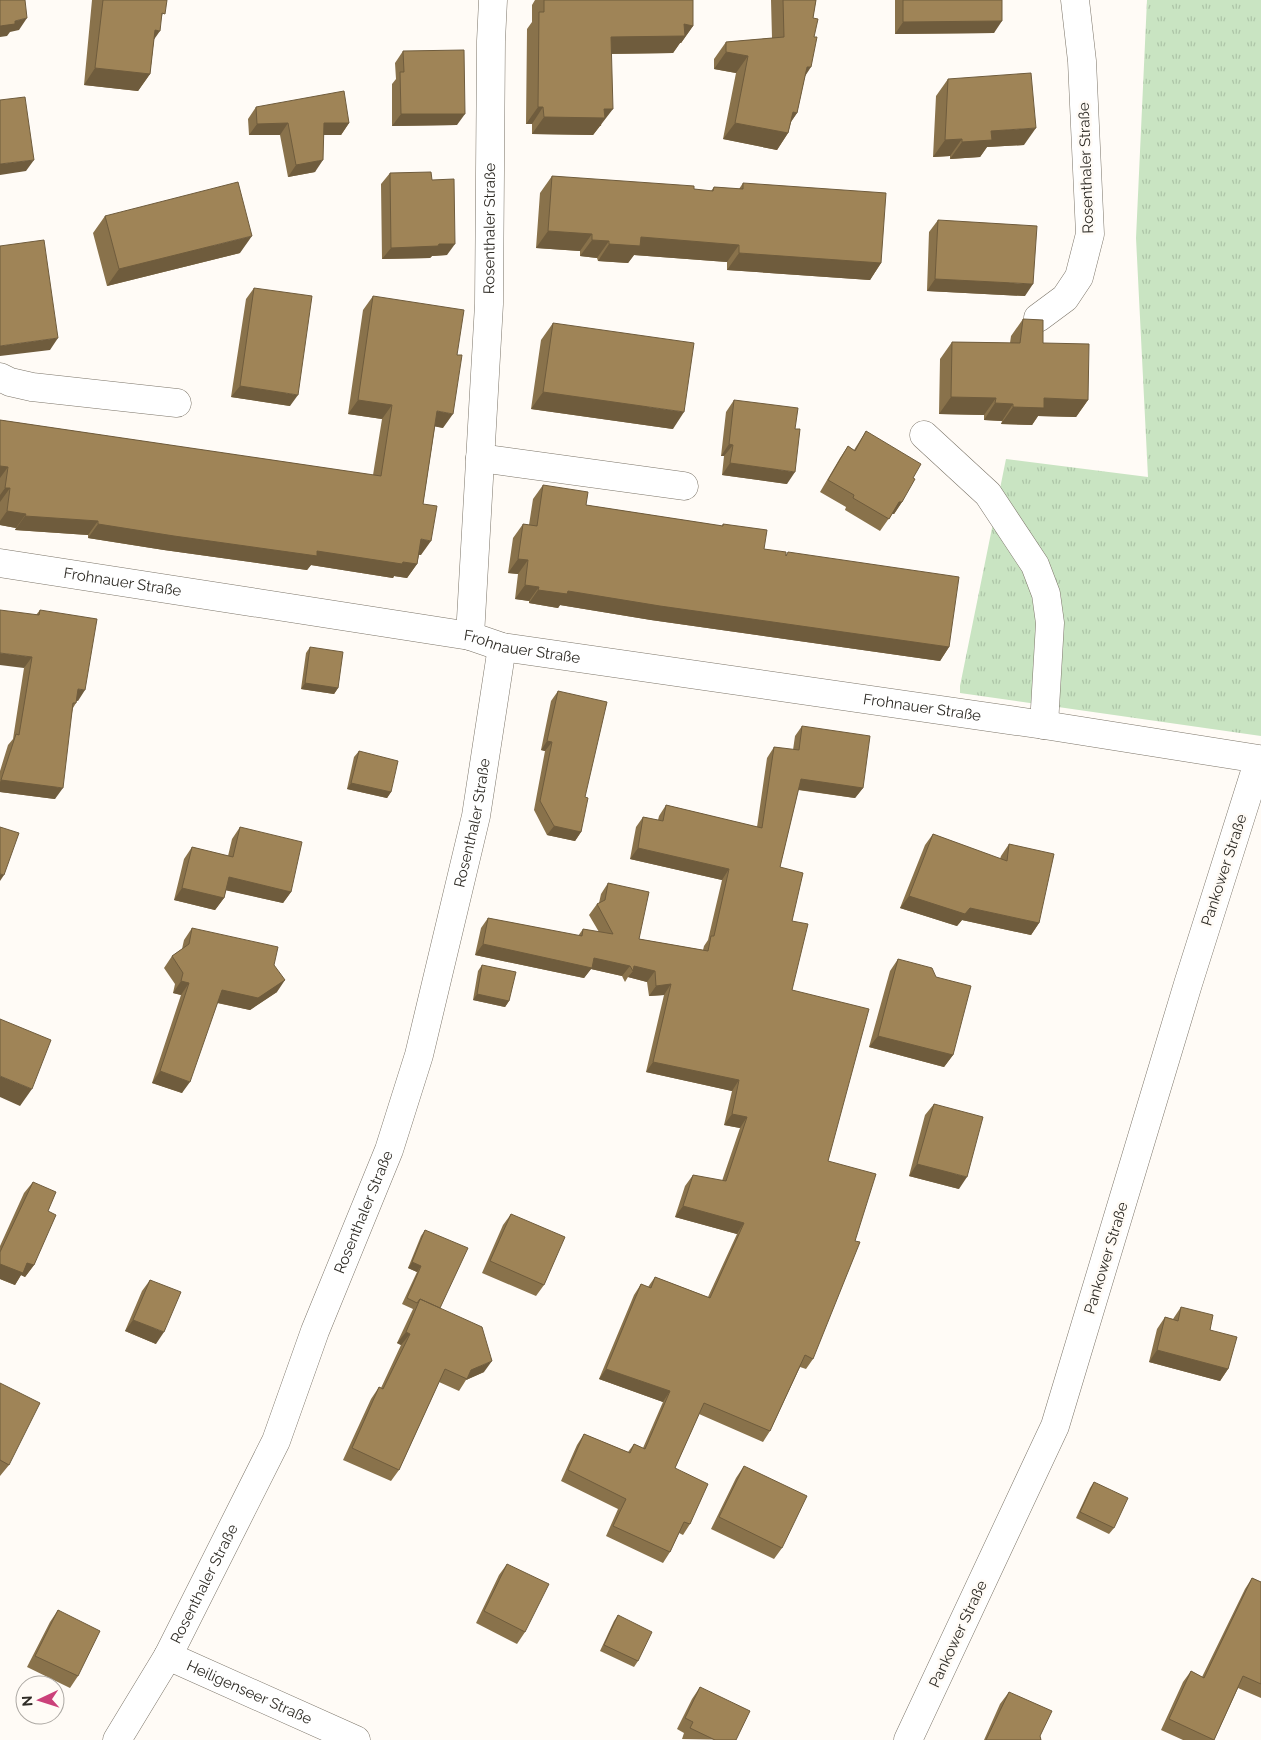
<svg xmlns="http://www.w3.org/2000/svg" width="1261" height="1740" font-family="Raleway,sans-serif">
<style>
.grass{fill:url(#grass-tufts)}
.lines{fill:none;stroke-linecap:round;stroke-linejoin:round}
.minor-casing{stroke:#7c7569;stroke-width:29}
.minor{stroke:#fff;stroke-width:28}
.wall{fill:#89724b}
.shaded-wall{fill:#6f5c3d}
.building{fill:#9f8457;stroke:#6f5c3d}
.labels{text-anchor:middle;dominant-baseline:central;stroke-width:5;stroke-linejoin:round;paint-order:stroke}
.street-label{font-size:15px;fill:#2f2c26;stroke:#fffbf6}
</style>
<defs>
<pattern id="grass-tufts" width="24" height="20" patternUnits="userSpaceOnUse" patternTransform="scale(1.25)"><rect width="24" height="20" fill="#c9e4c2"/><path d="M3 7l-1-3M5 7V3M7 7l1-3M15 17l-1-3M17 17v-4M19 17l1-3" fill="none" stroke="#adc4a7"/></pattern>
</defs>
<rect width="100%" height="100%" fill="#fffbf6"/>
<path class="grass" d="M1147 0H1261V736L960 693V686L1006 459 1148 477 1136 238Z"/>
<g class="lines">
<g class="minor-casing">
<g id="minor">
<path d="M1038 318 1065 298 1079 277 1090 234 1082 61 1075 0"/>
<path d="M0 377 10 382 32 387 177 403"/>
<path d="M924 435 988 494 1035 565 1046 594 1050 623 1044 725"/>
<path d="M480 458 684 486"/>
<path id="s1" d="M0 563 470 636 502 647 1044 725 1259 759 1188 984 1055 1426 908 1740"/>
<path id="s2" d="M470 636 489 304 491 41 493 0"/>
<path id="s3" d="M168 1656 356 1740"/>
<path id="s4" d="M117 1740 168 1656 276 1441 315 1331 389 1150 419 1055 476 816 502 647"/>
</g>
</g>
<use href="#minor" class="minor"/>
</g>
<path class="wall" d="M92 0H167L161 19 154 39 150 74 138 91 84 85Z
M535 0H693V26L681 43H680L673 53 611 54 601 126H600L593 135 532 134V124H526L527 29 532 22V5Z
M771 0H816L813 18 805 76 797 113 791 122 788 133 777 150 723 139 736 73 714 69V59L726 42 772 38Z
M895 0H1002L994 33 895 34Z
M403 51 457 125 392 126V84L396 79 395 63Z
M948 79 1024 145 987 147 980 157 950 159V156L933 157 936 96Z
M256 107 349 123 341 135H324L315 172 288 177 280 135H249L248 119Z
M390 173 447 255 432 256 430 258 382 259 381 184Z
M552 176 711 191 714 187 739 189 743 183 881 263 870 280 727 270V262L634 255 628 263 598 261 597 258 580 256V251L536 248 540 193Z
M105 216 240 253 107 286 93 233Z
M938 220 1025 296 927 291 929 232Z
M254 288 290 406 231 397 246 299Z
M373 296 443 428 435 426 423 504 421 555H419L417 564 407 578 394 576 393 578 311 565 307 570 164 550 88 538V535L15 530 16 528 0 525V420L373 475 382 419 348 414 363 310Z
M1023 319 1088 400 1076 417 1038 416 1032 425 1001 424 1002 421 984 420V415L939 414 940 359 952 342 1010 343 1011 336Z
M553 323 673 429 531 409 541 340Z
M734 400 787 484 722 475 724 456H721L726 412Z
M866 431 913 478 902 502 894 514H892L880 531 845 510 846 507 820 492 840 458 848 446 854 450Z
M543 485 586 505 722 526 723 524 764 549 786 555 949 647 940 661 651 620 560 605 558 608 529 603V601L515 599 518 574 508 573 513 538 523 524 529 525 533 499Z
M40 610 78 701 77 700 76 703 73 708 55 799 0 792V771L8 745 13 739 24 668 36 615Z
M310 647 338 688 334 694 301 689 306 653Z
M558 691 585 797 581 832 575 841 547 835 534 810 545 751 541 750 551 701Z
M802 726 863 788 855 798 798 790 780 867 792 921V990L828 1161 813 1359 806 1369 800 1367 770 1431 763 1442 699 1414 675 1468 690 1524 683 1535 679 1533 670 1552 663 1563 606 1536 618 1509 561 1481 577 1445 584 1434 628 1452 634 1444 643 1448 663 1402 599 1379 634 1295 641 1284 648 1287 655 1277 708 1297 737 1234 675 1217 685 1186 693 1175 722 1181 740 1128 724 1125 732 1091 646 1072 664 995 649 996 647 982 628 977 625 982 622 976 591 969 584 978 475 955 481 928 488 918 578 936 583 929 599 932 589 915 597 904 599 903 601 894 608 883 639 939 703 950 704 946 708 940 722 880 630 859 636 827 643 817 658 820 659 816 666 805 757 827 767 758 774 747 793 750 795 736Z
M359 751 391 792 387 798 347 789 354 757Z
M240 827 291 892 283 903 226 890 224 898 215 910 174 900 184 859 192 847 228 856 232 839Z
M933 834 1000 859 1001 856 1009 844 1039 923 1031 935 962 920 957 926 900 908 925 845Z
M192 928 274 965 277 992 250 1010 217 1003 182 1093 152 1083 181 995 173 993 175 984 164 968 172 956 182 949 184 940Z
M898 959 953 1055 944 1067 869 1047 890 971Z
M482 965 509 1001 505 1007 473 1000 478 971Z
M934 1104 959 1189 909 1176 925 1115Z
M33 1182 48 1211 34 1265 25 1277 21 1275 15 1285 0 1279V1246L24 1193Z
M511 1214 544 1285 536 1296 482 1273 503 1225Z
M425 1230 440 1308 484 1372 466 1380 459 1391 439 1382 399 1470 391 1481 343 1460 371 1399 379 1387 381 1388 401 1345 397 1343 413 1309 402 1304 417 1272 408 1268 421 1236Z
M150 1280 156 1344 125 1331 142 1291Z
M1181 1307 1210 1330 1228 1369 1220 1381 1149 1362 1157 1329 1165 1317 1173 1319Z
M0 1383 9 1465 0 1476Z
M744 1466 782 1548 774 1559 711 1529 736 1478Z
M1094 1482 1114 1528 1109 1534 1076 1518 1090 1488Z
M507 1564 525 1632 517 1644 476 1623 499 1575Z
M1252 1578 1261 1582V1698L1238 1688 1214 1740H1183L1161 1730 1183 1682 1191 1671 1202 1677 1245 1589Z
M58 1610 78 1676 70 1688 27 1667 50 1622Z
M618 1615 638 1661 634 1667 600 1651 614 1621Z
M700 1687 736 1740 682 1739 684 1733 677 1729 692 1699Z
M1009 1692 1040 1736 1041 1740H984L1000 1704Z"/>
<path class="shaded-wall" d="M27 18 19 30 10 32 7 36 0 37V26L15 21Z
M1002 21 994 33 895 34 903 22Z
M684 24 693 26 681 43H680L673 53 599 54 611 37Z
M155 30 160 31 148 48Z
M726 52 748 56 736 73 714 69Z
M807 67H811L800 84Z
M95 68 150 74 138 91 84 85Z
M538 107H543L532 124H526Z
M604 109H613L593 135 532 134 544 117Z
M793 112 797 113 785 130Z
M401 114H465L457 125 392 126Z
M288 123 280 135H249L257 124Z
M324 123H349L341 135H316Z
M735 123 788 133 777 150 723 139Z
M1036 128 1024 145 987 147 980 157 950 159 962 142 991 131Z
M962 139 950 156 933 157 945 140Z
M34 160 26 171 0 175V164Z
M323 160 315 172 288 177 296 165Z
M548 231 592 234 580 251 536 248Z
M252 236 240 253 107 286 119 269Z
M641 237 739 245 727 262 634 255 628 263 598 261 609 244Z
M592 240 609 241 597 258 580 256Z
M439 244H455L447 255 432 256 430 258 382 259 391 248Z
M739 253 881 263 870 280 727 270Z
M935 279 1033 284 1025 296 927 291Z
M58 338 50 350 0 356V346Z
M240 386 298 395 290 406 231 397Z
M543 392 684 412 673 429 531 409Z
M951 397 996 398 984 415 939 414Z
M1044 398 1088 400 1076 417 1038 416 1032 425 1001 424 1013 407Z
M358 400 392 405 382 419 348 414Z
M995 403 1013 404 1002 421 984 420Z
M437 411 453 414 443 428 427 425Z
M729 444 733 445 724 456H721Z
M730 463 795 472 787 484 722 475Z
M0 466 8 467 0 478Z
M5 488H10L0 502V495Z
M899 502H902L894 514 891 513Z
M7 511 26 514 16 528 0 525V521Z
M25 516 98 521 88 535 15 530Z
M98 524 317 551 417 564 407 578 394 576 393 578 311 565 307 570 164 550 88 538Z
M421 539 431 541 421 555 411 553Z
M518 559 528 560 518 574 508 573Z
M525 585 539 587 529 601 515 599Z
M538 590 568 591 949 647 940 661 651 620 560 605 558 608 529 603Z
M0 653 32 657 24 668 0 665Z
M305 683 338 688 334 694 301 689Z
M78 689 85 690 78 701 71 700Z
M547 741 552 742 545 751 541 750Z
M801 779 863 788 855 798 794 789Z
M1 780 63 788 55 799 0 792V782Z
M351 783 391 792 387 798 347 789Z
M554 826 581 832 575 841 547 835Z
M638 848 729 869 722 880 630 859Z
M0 874 4 875 0 881Z
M229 877 291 892 283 903 220 889Z
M182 888 224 898 215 910 174 900Z
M909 896 970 908 1039 923 1031 935 962 920 957 926 900 908Z
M483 944 594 958 630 966 622 976 591 969 584 978 475 955Z
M634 966 655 971 647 982 628 977 633 971Z
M285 980 277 992 250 1010 214 1002 222 990Z
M181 981 189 983 181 995 173 993Z
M671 984 664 995 649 996 656 986Z
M477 994 509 1001 505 1007 473 1000Z
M878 1036 953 1055 944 1067 869 1047Z
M653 1062 739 1080 732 1091 646 1072Z
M160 1071 190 1082 182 1093 152 1083Z
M0 1076 32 1089 20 1106 0 1097Z
M732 1114 747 1117 740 1128 724 1125Z
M917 1164 967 1177 959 1189 909 1176Z
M683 1206 744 1223 737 1234 675 1217Z
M412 1262 421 1266 417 1272 408 1268Z
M27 1263 34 1265 25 1277 21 1275 15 1285 0 1279V1264Z
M133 1320 164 1332 156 1344 125 1331Z
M406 1332 410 1334 401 1345 397 1343Z
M1157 1350 1228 1369 1220 1381 1149 1362Z
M492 1361 484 1372 466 1380 471 1370Z
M606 1369 670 1391 663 1402 599 1379Z"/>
<path class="building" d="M0 0H25L27 18 15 21V24L0 26Z
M103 0H167L165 14 162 13 160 31 155 30 150 74 95 68Z
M544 0H693V26L684 24 685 36 611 37 613 109H604L605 118 544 117 543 107H538L539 12H544Z
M783 0H816L813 18 818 19 814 37H817L811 67H807L797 113 793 112 788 133 735 123 748 56 726 52V42L784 37Z
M903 0H1002V21L903 22Z
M464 50 465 114H401L400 72H404L403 51Z
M1031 73 1036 128 991 131 992 140 962 142V139L945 140 948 79Z
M344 91 349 123H324L323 160 296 165 288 123 257 124 256 107Z
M25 97 34 160 0 164V100Z
M431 172 432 180 454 179 455 244H439L438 246 391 248 390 173Z
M552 176 694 186V189L713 191 714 187 743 189V183L886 193 881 263 739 253V245L641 237 640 246 609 244V241L592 240V234L548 231Z
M238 182 252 236 119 269 105 216Z
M938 220 1037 226 1033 284 935 279Z
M44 240 58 338 0 346V246Z
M254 288 312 296 298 395 240 386Z
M373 296 464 310 457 355H462L453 414 437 411 423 504 437 506 431 541 421 539 417 564 403 562 402 564 317 551V556L174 536 98 524V521L25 516 26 514 7 511 10 488H5L8 467 0 466V420L381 476 392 405 358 400Z
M1023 319 1043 320V343L1089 344 1088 400 1044 398V408L1013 407V404L995 403 996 398 951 397 952 342 1020 343Z
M553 323 694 343 684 412 543 392Z
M734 400 798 408 795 429H800L795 472 730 463 733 445 729 444Z
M866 431 921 464 913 478 915 479 902 502H899L889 519 853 498 854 495 828 480 848 446 855 451Z
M543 485 588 492 586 505 723 526V524L767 530 764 549 786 552V556L788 552 959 577 949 647 660 606 568 591 567 594 538 590 539 587 525 585 528 560 518 559 523 524 537 526Z
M0 610 39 615 40 610 97 619 85 690 78 689 76 703H73L63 788 1 780 16 734 19 735 32 657 0 653Z
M310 647 343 652 338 688 305 683Z
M558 691 607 702 585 797 588 798 581 832 554 826 540 801 552 742 547 741Z
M802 726 870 736 863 788 801 779 780 867 803 873 792 921 808 924 792 990 869 1009 828 1161 876 1174 855 1241 860 1242 813 1359 805 1355 770 1431 704 1403 675 1468 708 1484 690 1524 684 1522 670 1552 613 1526 626 1499 568 1470 584 1434 630 1453 634 1444 645 1449 670 1391 606 1369 641 1284 651 1288 655 1277 710 1298 744 1223 683 1206 693 1175 726 1181 747 1117 732 1114 739 1080 653 1062 671 984 656 986 655 971 634 966 633 971 630 966 594 958 592 968 483 944 488 918 582 936 583 929 613 934 597 904 605 900 608 883 649 892 639 939 708 951 711 936H714L729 869 638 848 643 817 663 821 666 805 762 828 774 747 799 750Z
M359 751 398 761 391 792 351 783Z
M0 827 19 833 4 875 0 874Z
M240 827 302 842 291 892 229 877 224 898 182 888 192 847 233 857Z
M933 834 1007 861 1009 844 1054 854 1039 923 970 908 965 914 909 896Z
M192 928 278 947 274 965 285 980 258 998 222 990 190 1082 160 1071 189 983 181 981 183 973 172 956 189 944Z
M898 959 932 968 936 977 971 986 953 1055 878 1036Z
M482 965 516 972 509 1001 477 994Z
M0 1019 51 1040 32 1089 0 1076Z
M934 1104 983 1117 967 1177 917 1164Z
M33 1182 56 1192 48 1211 56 1215 34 1265 27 1263 23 1273 0 1264V1252Z
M511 1214 565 1237 544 1285 490 1261Z
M425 1230 468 1248 440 1308 420 1299 417 1303 407 1298 421 1266 412 1262Z
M150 1280 181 1292 164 1332 133 1320Z
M420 1299 482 1327 492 1361 471 1370 467 1379 445 1369 399 1470 352 1448 379 1387 383 1389 410 1334 406 1332Z
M1181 1307 1213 1315 1210 1330 1237 1337 1228 1369 1157 1350 1165 1317 1178 1321Z
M0 1383 40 1403 9 1465 0 1460Z
M744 1466 807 1496 782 1548 719 1517Z
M1094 1482 1128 1498 1114 1528 1080 1512Z
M507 1564 549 1584 525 1632 484 1611Z
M1252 1578 1261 1582V1684L1243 1676 1214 1740 1169 1719 1191 1671 1204 1678Z
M58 1610 100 1631 78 1676 35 1656Z
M618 1615 652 1632 638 1661 604 1645Z
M700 1687 750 1711 736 1740H715L690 1728 693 1722 685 1718Z
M1009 1692 1052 1711 1040 1736 1041 1740H986Z"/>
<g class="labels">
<g class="street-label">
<text transform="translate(1086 168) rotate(-92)">Rosenthaler Straße</text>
<text stroke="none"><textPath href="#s2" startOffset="408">Rosenthaler Straße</textPath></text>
<text stroke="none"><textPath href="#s1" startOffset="124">Frohnauer Straße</textPath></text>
<text stroke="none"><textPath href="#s1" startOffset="529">Frohnauer Straße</textPath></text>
<text stroke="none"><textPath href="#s1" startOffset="934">Frohnauer Straße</textPath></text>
<text stroke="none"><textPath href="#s4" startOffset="989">Rosenthaler Straße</textPath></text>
<text transform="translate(1224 870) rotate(-72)">Pankower Straße</text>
<text stroke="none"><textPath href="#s4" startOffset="584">Rosenthaler Straße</textPath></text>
<text transform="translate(1106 1258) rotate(-73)">Pankower Straße</text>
<text stroke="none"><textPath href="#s4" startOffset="179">Rosenthaler Straße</textPath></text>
<text transform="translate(958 1634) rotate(-65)">Pankower Straße</text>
<text stroke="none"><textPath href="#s3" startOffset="89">Heiligenseer Straße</textPath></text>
</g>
</g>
<g transform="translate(40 1700) rotate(266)"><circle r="24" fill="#fffbf6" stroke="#aca8a3"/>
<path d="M0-4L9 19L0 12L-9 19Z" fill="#cb417a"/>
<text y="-8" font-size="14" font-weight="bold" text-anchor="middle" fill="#2f2c26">N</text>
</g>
</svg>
